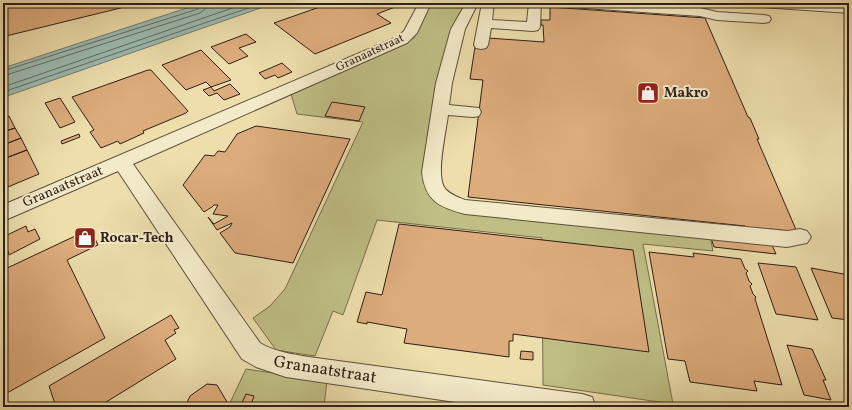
<svg xmlns="http://www.w3.org/2000/svg" width="852" height="410" font-family="Vollkorn,serif">
<style>
.green{fill:#bfbf85;stroke:#766e4d}
.water{fill:#9bbbb1;stroke:#6f7c73}
.lines{fill:none;stroke-linecap:round;stroke-linejoin:round}
.shore{stroke:#646c63;stroke-width:1}
.building{fill:#ddac7d;stroke:#2e1e15}
.minor-casing{stroke:#5e4e3b;stroke-width:2}
.minor{fill:#f3eac9;fill-rule:evenodd}
.labels{text-anchor:middle;dominant-baseline:central;stroke-width:4;stroke-linejoin:round;paint-order:stroke}
.far-street-label{font-size:12px;fill:#2e1e15;stroke:#f3eac9}
.poi-label{font-size:14px;font-weight:bold;fill:#2e1e15;stroke:#f3eac9;text-anchor:start}
.street-label{font-size:14px;fill:#2e1e15;stroke:#f3eac9}
.near-street-label{font-size:17px;fill:#2e1e15;stroke:#f3eac9}
</style>
<rect width="100%" height="100%" fill="#eddeac"/>
<filter id="stains"><feTurbulence type="fractalNoise" baseFrequency=".005" numOctaves="4"/><feColorMatrix values="0 0 0 0 .2 0 0 0 0 .09 0 0 0 0 .02 0 0 0 .5 -.17"/></filter>
<radialGradient id="worn" r=".72"><stop offset=".6" stop-color="#630" stop-opacity="0"/><stop offset="1" stop-color="#630" stop-opacity=".3"/></radialGradient>
<path class="green" d="M430 3H466L458 20 435 201 710 236 713 251 643 244 673 404 543 385 542 238 377 220 343 315 333 311 315 356 276 350 253 318 270 306 285 289 363 122 297 114 291 94 414 38Z
M246 369 327 381 324 407H228Z"/>
<path class="water" d="M202 3H275L10 95 3 96V68Z"/>
<g class="lines">
<path class="shore" d="M3 71 198 9 201 3
M3 76 200 13 205 9 206 3
M3 87 247 3
M3 92 263 3"/>
</g>
<path class="building" d="M3 3H141L6 36 3 23Z
M331 3H388L395 7 377 14 391 23 315 54 274 23Z
M550 7 705 18 748 117 750 118 759 139H757L797 232 769 229 770 232 746 229 745 226 468 197 483 80 470 79 475 47 487 48 488 38 544 42 543 25H541V20H550Z
M246 34 256 42 239 48 248 56 229 64 211 47Z
M201 50 231 80 211 87 214 91 230 84 240 94 224 100 217 93 209 96 203 90 211 87 206 82 186 90 162 65Z
M282 63 292 72 278 78 275 75 265 79 259 73Z
M148 70H151L188 111 186 113 143 131 144 133 120 144 118 141 101 148 90 132 94 130 72 97Z
M60 98 75 122 60 128 45 103Z
M332 102 365 107 359 121 325 116Z
M9 116 15 128 3 132V118Z
M256 126 350 139 293 263 235 253 220 233 230 227 232 223 217 230 208 217 214 224 228 216 213 214 218 205H214L212 207 204 212 183 185 205 155 214 156 218 151 225 152 237 134Z
M15 128 21 138 3 145V132Z
M79 134 80 137 62 144 61 141Z
M21 138 27 150 3 159V145Z
M27 150 39 174 3 189V159Z
M399 224 633 250 649 352 513 334V341H509V357L404 343 407 329 367 322V324L357 322 366 292 382 295Z
M26 226 28 232 35 229 40 239 9 255 7 248 3 250V237Z
M90 229 98 245 67 260 105 338 7 393 3 381V270Z
M711 238 772 245 776 254 714 247Z
M649 252 694 257 693 253 741 259 745 269 748 271 746 273 749 281 752 284 750 286 753 294 756 297 755 299 782 385 754 381 757 391 690 382 685 361 668 359Z
M758 263 796 267 818 320 776 314Z
M811 268 849 275V320L832 318Z
M171 315 179 328 174 330 176 333 165 340 176 359 98 407H56L49 386Z
M787 345 812 349 826 380H823L831 400 804 395Z
M521 351 533 352V360L520 359Z
M207 384 217 385 227 402 225 407H185L190 396Z
M246 394 254 396 250 407H240Z"/>
<g class="lines">
<g class="minor-casing">
<path id="minor" d="M419 3H431L417 33 407 43 133 164 260 343C275 352 292 354 309 357L582 394 592 397 596 407H489L286 377 256 367 242 359 118 171 3 221V205L397 37 404 31Z
M466 3H478L465 29 452 83 449 105 479 108 481 112 479 116 473 117 448 115C446 132 436 173 444 187 448 194 458 197 465 200L787 231 800 229 807 231 811 237 807 243 787 247 465 214C439 207 425 201 422 172L436 83 451 29Z
M482 3H494L492 20 527 22 529 3H541L540 27 538 30 533 31 491 28 488 45 486 48 481 49 476 48 474 45Z
M564 3H626L700 8 717 12 764 15 769 16 771 19 769 22 764 23 717 20 700 16 570 7 565 6Z
M756 3H819L849 5V13L762 7 757 6Z"/>
</g>
<use href="#minor" class="minor"/>
</g>
<defs>
<g id="shop-square" transform="scale(1.15)"><rect x="-9" y="-9" width="18" height="18" rx="4" fill="#8f2418" stroke="#f3eac9"/><path d="M-5-2.5h2.3a2.7 3.5 0 0 1 5.4 0H5L5.5 6h-11ZM-1.5-2.5h3a1.5 2.3 0 0 0-3 0Z" fill="#fff"/></g>
</defs>
<g fill-rule="evenodd">
<use href="#shop-square" x="648" y="93"/>
<use href="#shop-square" x="85" y="238"/>
</g>
<g class="labels">
<g class="far-street-label">
<text transform="translate(370 53) rotate(-25)">Granaatstraat</text>
</g>
<g class="poi-label">
<text x="664" y="93">Makro</text>
<text x="100" y="238">Rocar-Tech</text>
</g>
<g class="street-label">
<text transform="translate(63 187) rotate(-23)">Granaatstraat</text>
</g>
<g class="near-street-label">
<text transform="translate(325 370) rotate(9)">Granaatstraat</text>
</g>
</g>
<rect width="852" height="410" fill="none" stroke="#eddeac" stroke-width="16"/>
<rect x="4" y="4" width="844" height="402" fill="none" stroke="#2e1e15" stroke-width="2"/>
<rect x="8" y="8" width="836" height="394" fill="none" stroke="#2e1e15"/>
<rect width="100%" height="100%" filter="url(#stains)"/>
<rect width="100%" height="100%" fill="url(#worn)"/>
</svg>
